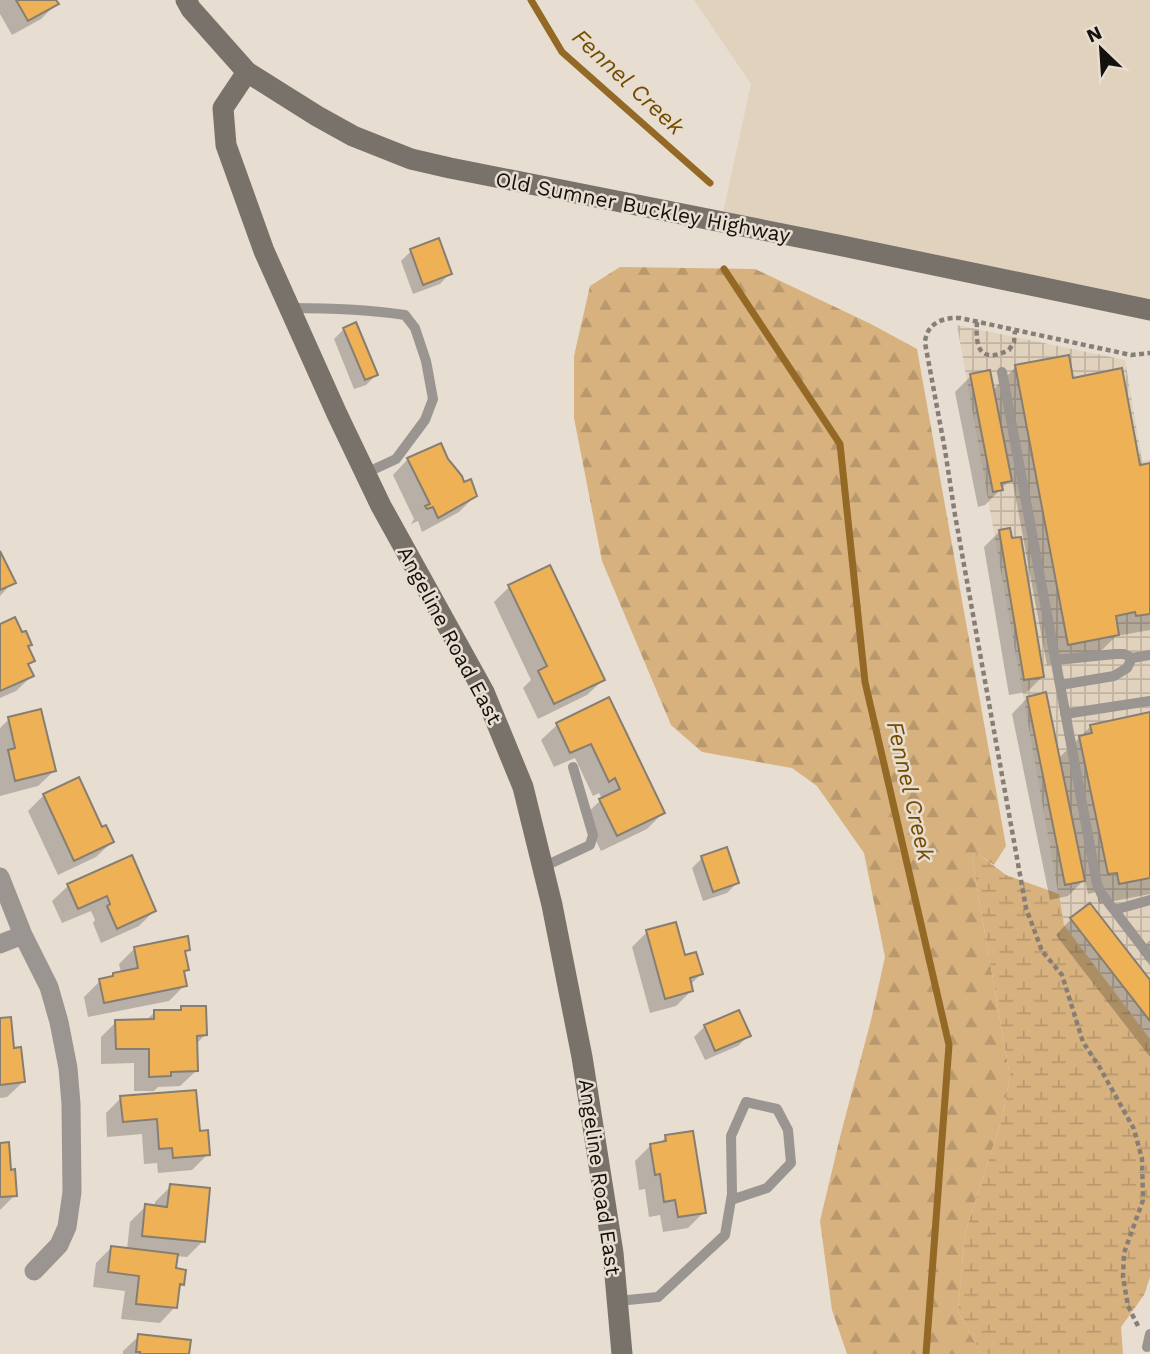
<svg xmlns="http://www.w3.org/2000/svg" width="1150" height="1354" font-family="'Work Sans',sans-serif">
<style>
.built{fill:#e1d2be}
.industrial{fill:url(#industrial-grid)}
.forest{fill:url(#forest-firs)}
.wetland{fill:url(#wetland-marsh)}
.shadow{fill:#0003}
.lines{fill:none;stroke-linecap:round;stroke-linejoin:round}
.stream{stroke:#946925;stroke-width:7}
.building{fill:#efb156;stroke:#877e72;stroke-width:2}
.path{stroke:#877f77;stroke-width:4.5;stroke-dasharray:5 3.5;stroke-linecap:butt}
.lane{stroke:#9a9590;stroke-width:10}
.street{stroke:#9a9590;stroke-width:19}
.secondary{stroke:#78726a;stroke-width:21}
.labels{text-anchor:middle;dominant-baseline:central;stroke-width:5;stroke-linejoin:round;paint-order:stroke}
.street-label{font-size:21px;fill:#15110d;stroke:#e7ddd0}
.water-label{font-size:23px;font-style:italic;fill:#744c00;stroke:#e7ddd0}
</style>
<defs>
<pattern id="industrial-grid" width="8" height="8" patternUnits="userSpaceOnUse" patternTransform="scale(1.75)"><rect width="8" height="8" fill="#e1d2be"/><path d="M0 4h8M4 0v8" fill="none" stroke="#c0b3a2"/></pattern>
<pattern id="forest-firs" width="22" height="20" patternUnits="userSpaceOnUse" patternTransform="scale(1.75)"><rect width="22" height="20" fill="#d7b27f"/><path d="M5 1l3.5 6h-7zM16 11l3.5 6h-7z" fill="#b8986d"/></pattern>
<pattern id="wetland-marsh" width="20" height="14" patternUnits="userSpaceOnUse" patternTransform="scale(1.75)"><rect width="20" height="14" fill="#d7b27f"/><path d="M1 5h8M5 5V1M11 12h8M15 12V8" fill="none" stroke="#b8986d"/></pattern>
</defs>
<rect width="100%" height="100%" fill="#e7ddd0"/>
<path class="built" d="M694 0H1150V310L721 222 751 84Z"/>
<path class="industrial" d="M957 325 1125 360 1142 461 1150 459V1039L1064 925Z"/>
<path class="forest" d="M620 267 755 269 871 324 917 349 1006 846 994 865 978 854 972 859 1010 1077 1002 1119 965 1233 958 1311 981 1354H847L832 1310 820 1221 841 1133 871 1020 885 957 864 853 817 786 792 768 702 752 671 725 602 561 574 418V356L590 286Z"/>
<path class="wetland" d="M977 853 1006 875 1059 894 1064 925 1150 1039V1277L1144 1295 1121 1327 1123 1354H981L958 1311 965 1233 1002 1119 1010 1077 972 859Z"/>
<path class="shadow" d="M0 0H54L56 4 41 19 12 35 0 14Z
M411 251 450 273 440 284 413 294 401 261Z
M344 329 376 375 366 385 354 389 334 339Z
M1016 367 1072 380 1139 467 1150 465V630L1116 636 1097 655 1047 665 1012 478 985 505 978 507 955 392 971 376 992 391Z
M408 459 447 460 462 484 475 496 459 512 422 532 418 521 411 524 414 519 393 475Z
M1000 531 1043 676 1027 692 1009 695 984 547Z
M0 555 13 582 0 596Z
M509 587 603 680 587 695 538 719 523 688 531 680 494 602Z
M0 626 21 634 30 644 27 647 33 661 27 667 32 676 16 691 0 698Z
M1027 698 1058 759 1091 726 1150 714V894L1099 904 1096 892 1088 894 1085 879 1068 896 1050 900 1012 714Z
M608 700 663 813 647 829 601 851 584 816 602 799 599 793 593 796 575 758 554 767 541 740 557 725Z
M9 719 54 771 38 786 0 796V728Z
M44 795 101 829 112 842 96 857 58 875 28 811Z
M131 858 154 911 139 926 101 943 93 923 95 920 91 911 62 923 52 901 68 886Z
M702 858 737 883 727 893 703 901 692 868Z
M1071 919 1150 983V1057L1056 935Z
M647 932 684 957 701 974 690 985 691 991 676 1006 650 1013 632 947Z
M1150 940V966L1139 951Z
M135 948 188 949 184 954 187 969 182 974 185 985 169 1001 88 1017 84 997 100 981 110 979 114 975 121 973 119 964Z
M182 1008 205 1035 195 1045 196 1071 180 1086 158 1087 154 1091H134V1063L101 1064V1037L116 1022 145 1021 155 1012 178 1011Z
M738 1012 749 1035 738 1046 705 1060 694 1037 705 1026Z
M0 1020 13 1050 23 1082 7 1097 0 1098Z
M121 1098 198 1133 208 1154 192 1170 158 1173 157 1163 144 1164 142 1134 107 1137 106 1113Z
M666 1137 704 1212 688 1228 663 1232 660 1215 649 1217 645 1189 639 1190 635 1161 651 1145 659 1144Z
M0 1144 15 1195 0 1210Z
M171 1186 203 1241 187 1257 176 1256 174 1270 183 1284 178 1289 175 1307 160 1323 121 1319 125 1291 93 1287 96 1263 112 1247 127 1249 130 1222 146 1206 154 1207 155 1202Z
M139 1336 187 1354H123V1351Z"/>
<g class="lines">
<path class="stream" d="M531 0 562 52 710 183
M724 269 840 444 865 682 949 1045 926 1354"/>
</g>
<path class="building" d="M16 0H56L59 4 28 21Z
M439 238 452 274 423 285 410 249Z
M356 322 378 375 365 380 343 328Z
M1069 355 1073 378 1122 368 1140 465 1150 463V614L1136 616 1135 612 1116 616 1119 635 1068 645 1015 365Z
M990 370 1012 481 1001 483 1003 490 993 492 970 374Z
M441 443 448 459 462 476 464 482 471 479 477 496 438 518 433 507 427 509 425 506 430 504 407 458Z
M1010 528 1012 538 1021 537 1044 677 1024 680 999 530Z
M0 551 16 583 0 590Z
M550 565 605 680 554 704 538 671 547 666 508 585Z
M15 617 22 632 26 631 32 645 28 646 35 661 28 664 34 676 0 691V624Z
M1046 692 1085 881 1065 885 1027 697Z
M609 697 665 813 617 836 599 799 620 789 615 778 609 782 591 744 570 753 556 723Z
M41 709 56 771 15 781 8 750 15 748 8 717Z
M1150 712V878L1119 884 1117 873 1108 874 1079 736 1092 733 1090 725Z
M79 777 102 827 106 825 114 842 74 861 43 794Z
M727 847 739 883 713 892 701 856Z
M132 855 156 911 117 929 107 906 110 904 107 896 78 909 67 884Z
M1090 903 1150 980V1021L1070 918Z
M676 922 685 955 696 952 703 974 690 978 693 991 665 999 646 930Z
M188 936 190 950 185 951 189 970 184 971 187 986 104 1003 99 979 113 976V973L138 968 134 947Z
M181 1006H206L207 1035 197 1036 198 1071 171 1072V1076L149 1077V1049H116L115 1020 154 1019V1010H181Z
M739 1010 751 1036 715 1051 704 1025Z
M11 1017 14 1048 21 1047 25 1082 0 1085V1018Z
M196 1090 200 1131 208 1130 210 1155 173 1158 172 1148 159 1149 157 1119 123 1122 120 1096Z
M693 1131 706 1213 678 1217 675 1200 664 1202 660 1174 655 1175 650 1144 666 1141 665 1135Z
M9 1142 11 1170 15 1169 17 1196 0 1197V1143Z
M170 1184 210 1188 205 1242 142 1236 145 1204 167 1207Z
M111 1246 178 1254 176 1268 186 1270 184 1285 180 1284 177 1308 136 1304 139 1276 108 1272Z
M138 1334 191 1340 189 1354H140V1352H136Z"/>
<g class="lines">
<path class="path" d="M977 322C975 348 980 364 1009 350L1014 342 1015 331
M1138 1326 1128 1306 1123 1277 1124 1253 1143 1200 1142 1159 1134 1129 1100 1068 1083 1042 1062 975 1042 951 1026 908 955 515 945 450 925 343C926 324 942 317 960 318L1131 355 1150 353"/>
<path class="lane" d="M290 308C329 308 366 309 405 315L415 328 426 361 433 399 425 420 396 459 366 473
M1002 372 1097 884 1101 893 1150 957
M1056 660 1115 654H1124L1132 658 1150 655
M1060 685 1114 676 1127 668 1132 658
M1065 714 1150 701
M543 867 590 845 593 835 573 767
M1114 910 1150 900
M618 1301 658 1297 725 1235 732 1194 731 1136 746 1102 777 1109 788 1130 791 1163 767 1188 731 1200
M1147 1347 1150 1334"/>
<path class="street" d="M0 877 23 935 49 987 59 1022 68 1068 71 1104 72 1192 67 1227 59 1245 34 1271
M0 944 23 935"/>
<path class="secondary" d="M186 0 191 9 247 72 317 116 353 136 411 159 450 168 838 245 1150 310
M247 72 223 108 226 145 264 251 337 414 381 506 484 692 523 787 552 905 582 1057 613 1253 622 1354"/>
</g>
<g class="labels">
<g class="street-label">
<text transform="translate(643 207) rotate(11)">Old Sumner Buckley Highway</text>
<text transform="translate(450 635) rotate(62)">Angeline Road East</text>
<text transform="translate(600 1177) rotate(82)">Angeline Road East</text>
</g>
<g class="water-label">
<text transform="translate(628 82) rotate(43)">Fennel Creek</text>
<text transform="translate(910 791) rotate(77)">Fennel Creek</text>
</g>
</g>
<g transform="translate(1101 49) rotate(335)" stroke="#e7ddd0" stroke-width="5" paint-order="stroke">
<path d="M0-5L12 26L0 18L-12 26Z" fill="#15110d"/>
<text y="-10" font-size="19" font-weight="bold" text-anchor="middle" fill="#15110d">N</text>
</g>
</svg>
